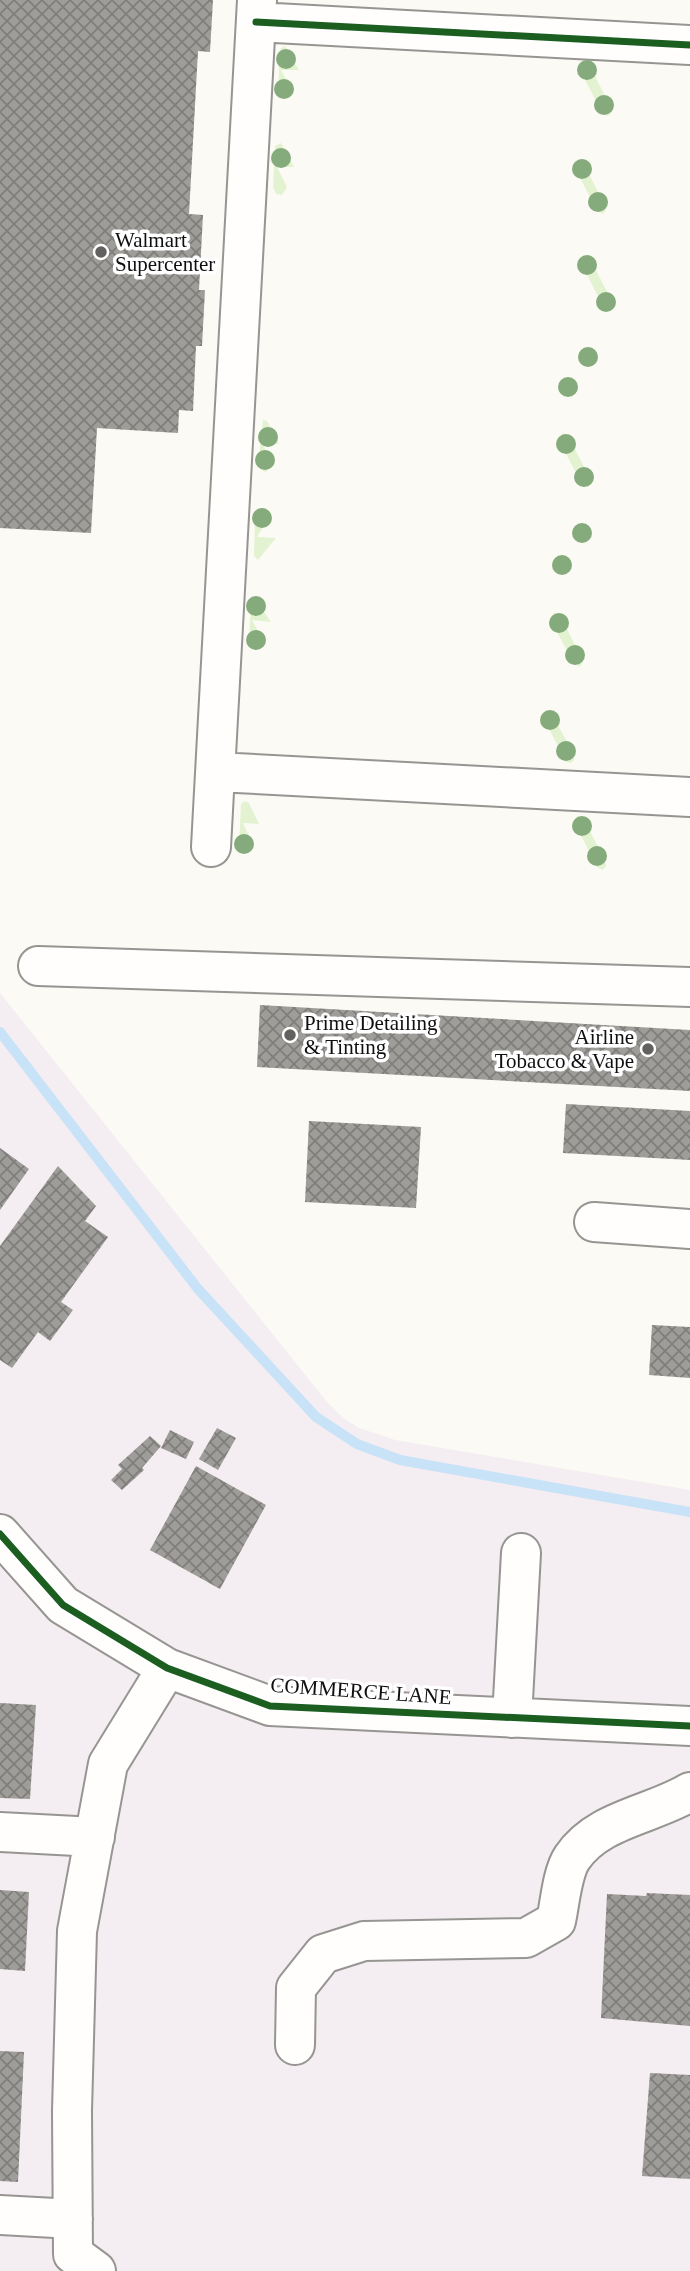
<svg xmlns="http://www.w3.org/2000/svg" width="690" height="2271" font-family="Georgia,serif">
<style>
.industrial{fill:#f4edf1}
.grass{fill:#e3f3d2}
.lines{fill:none;stroke-linecap:round;stroke-linejoin:round}
.stream{stroke:#c8e2f8;stroke-width:10}
.building{fill:url(#building-cross-hatch)}
.minor-casing{stroke:#969592;stroke-width:42}
.minor{stroke:#fffefd;stroke-width:38}
.cycleway-casing{stroke:#fff;stroke-width:11}
.cycleway{stroke:#1b5e20;stroke-width:7}
.tree{fill:#85ab7c}
.poi-dot{fill:#62615f;stroke:#fff;stroke-width:2.5}
.labels{text-anchor:middle;dominant-baseline:central;stroke-width:7;stroke-linejoin:round;paint-order:stroke}
.poi-label{font-size:21px;fill:#0f0f0f;stroke:#fff;text-anchor:start}
.street-label{font-size:21px;fill:#0f0f0f;stroke:#fff}
</style>
<defs>
<pattern id="building-cross-hatch" width="8" height="8" patternUnits="userSpaceOnUse" patternTransform="scale(1.75)"><rect width="8" height="8" fill="#9f9d99"/><path d="M0 0l8 8M0 8l8-8" fill="none" stroke="#807e7b"/></pattern>
</defs>
<rect width="100%" height="100%" fill="#fcfaf4"/>
<path class="industrial" d="M0 993 327 1402 343 1418 359 1428 395 1440 690 1490V2271H0Z"/>
<path class="grass" d="M285 46 299 70H281L292 90 286 99 281 97 278 91 280 49Z
M583 62 589 64 610 106 612 112 608 116 602 113 579 68Z
M281 143 294 167H277L287 187 282 195 276 194 273 187 275 146Z
M578 160 583 162 604 204 606 210 603 214 597 211 574 166Z
M584 257 590 259 612 301 613 308 609 311 605 310 581 263Z
M263 420 267 421 279 444 262 443 272 464 266 472 261 470 258 464Z
M563 433 568 436 590 478 592 484 588 487 582 485 559 440Z
M264 509 269 518 257 537 276 538 258 560 254 556 255 516Z
M255 598 271 622 252 620 263 641 260 648 254 649 249 641 251 602Z
M554 613 560 615 583 661 580 667 574 664 550 619Z
M546 710 551 712 573 753 574 760 571 763 566 762 542 715Z
M245 801 249 803 259 824 243 823 252 843 250 850 244 852 239 844 241 804Z
M577 816 583 818 605 860 606 866 603 870 597 867 574 822Z"/>
<g class="lines">
<path class="stream" d="M0 1032 198 1289 316 1417 357 1444 400 1460 690 1512"/>
</g>
<path class="building" d="M0 0H213L210 52 198 51 189 214 203 215 199 290H205L202 346H196L193 411 179 410 178 433 97 428 91 533 0 528Z
M260 1005 690 1030V1091L257 1067Z
M566 1104 690 1111V1160L563 1153Z
M309 1121 421 1127 416 1208 305 1202Z
M0 1148 29 1169 0 1210Z
M58 1166 96 1206 85 1221 108 1237 61 1302 73 1310 50 1341 38 1332 12 1368 0 1360V1246Z
M652 1325 690 1327V1378L649 1375Z
M217 1428 236 1438 218 1470 199 1459Z
M170 1430 194 1442 186 1459 161 1448Z
M150 1436 161 1446 142 1468 144 1470 122 1490 111 1480 122 1469 118 1465Z
M196 1466 266 1505 220 1589 150 1550Z
M0 1703 36 1705 30 1799 0 1798Z
M0 1890 29 1892 25 1971 0 1969Z
M647 1893 690 1895V2026L601 2018 607 1894 646 1896Z
M0 2051 24 2052 18 2182 0 2181Z
M650 2073 690 2075V2179L642 2176Z"/>
<g class="lines">
<g class="minor-casing">
<path id="minor" d="M256 22 690 45
M217 772 690 797
M211 847 257 0
M38 966 690 987
M594 1222 690 1229
M0 1534 63 1605 167 1668 270 1706 690 1726
M512 1718 521 1553
M0 1832 95 1837
M295 2045 296 1988 323 1954 364 1941 526 1938 556 1921C560 1903 562 1873 572 1858 598 1819 652 1815 690 1792
M0 2215 73 2219
M96 2271 73 2254 72 2111 77 1931 108 1764 167 1668"/>
</g>
<use href="#minor" class="minor"/>
<g class="cycleway-casing">
<path id="cycleway" d="M256 22 690 45
M0 1534 63 1605 167 1668 270 1706 690 1726"/>
</g>
<use href="#cycleway" class="cycleway"/>
</g>
<g class="tree">
<circle cx="286" cy="59" r="10"/>
<circle cx="587" cy="70" r="10"/>
<circle cx="284" cy="89" r="10"/>
<circle cx="604" cy="105" r="10"/>
<circle cx="281" cy="158" r="10"/>
<circle cx="582" cy="169" r="10"/>
<circle cx="598" cy="202" r="10"/>
<circle cx="587" cy="265" r="10"/>
<circle cx="606" cy="302" r="10"/>
<circle cx="588" cy="357" r="10"/>
<circle cx="568" cy="387" r="10"/>
<circle cx="268" cy="437" r="10"/>
<circle cx="566" cy="444" r="10"/>
<circle cx="265" cy="460" r="10"/>
<circle cx="584" cy="477" r="10"/>
<circle cx="262" cy="518" r="10"/>
<circle cx="582" cy="533" r="10"/>
<circle cx="562" cy="565" r="10"/>
<circle cx="256" cy="606" r="10"/>
<circle cx="559" cy="623" r="10"/>
<circle cx="256" cy="640" r="10"/>
<circle cx="575" cy="655" r="10"/>
<circle cx="550" cy="720" r="10"/>
<circle cx="566" cy="751" r="10"/>
<circle cx="582" cy="826" r="10"/>
<circle cx="244" cy="844" r="10"/>
<circle cx="597" cy="856" r="10"/>
</g>
<g class="poi-dot">
<circle cx="101" cy="252" r="7"/>
<circle cx="290" cy="1035" r="7"/>
<circle cx="648" cy="1049" r="7"/>
</g>
<g class="labels">
<g class="poi-label">
<text x="115" y="240">Walmart<tspan x="115" dy="24">Supercenter</tspan></text>
<text x="304" y="1023">Prime Detailing<tspan x="304" dy="24">&amp; Tinting</tspan></text>
<text x="634" y="1037" text-anchor="end">Airline<tspan x="634" dy="24">Tobacco &amp; Vape</tspan></text>
</g>
<g class="street-label">
<text transform="translate(361 1691) rotate(4)">COMMERCE LANE</text>
</g>
</g>
</svg>
